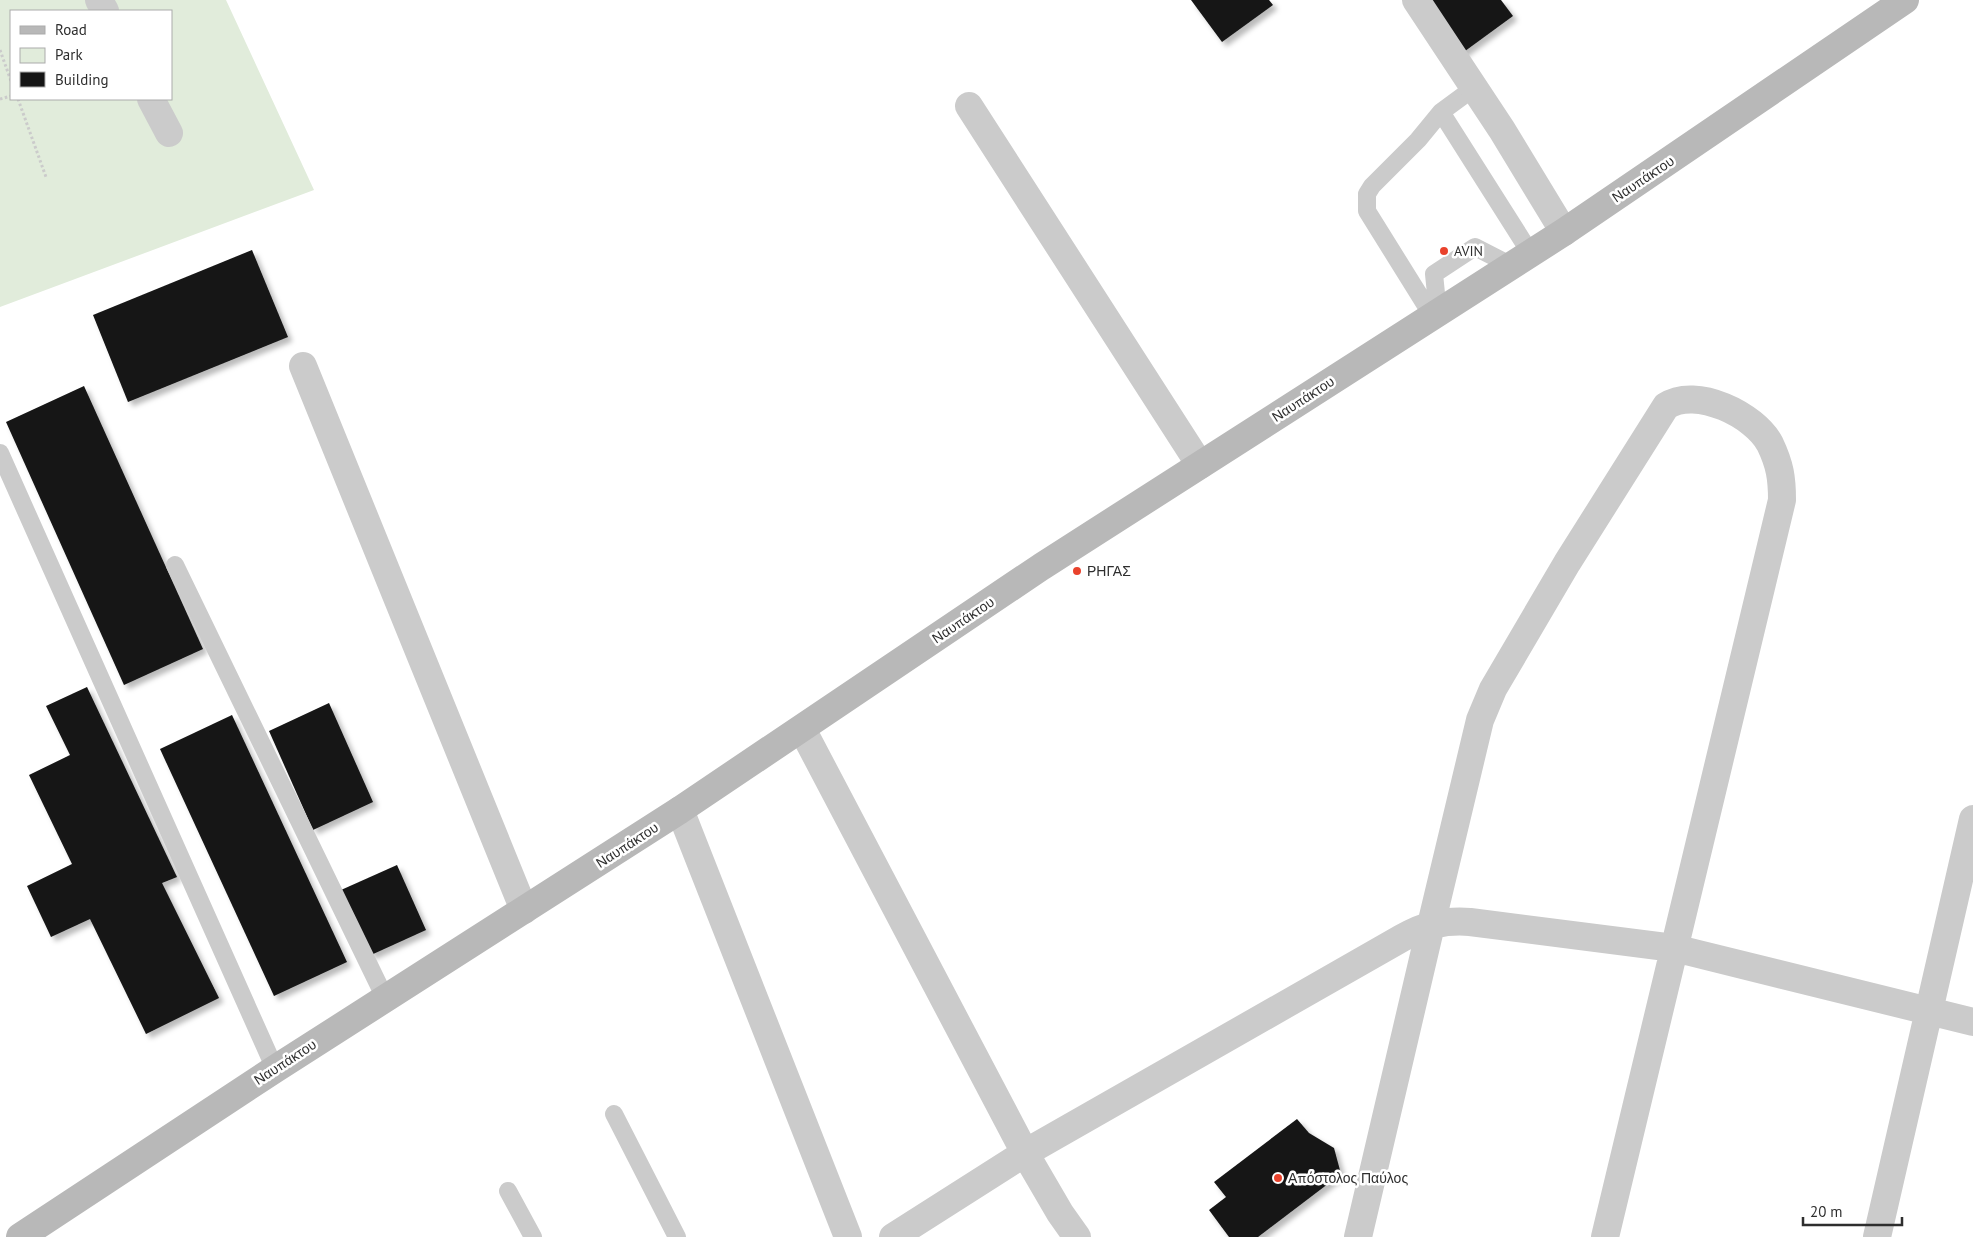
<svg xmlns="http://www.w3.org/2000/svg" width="1973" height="1237" font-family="'PT Sans',sans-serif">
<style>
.green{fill:#e1ecdb;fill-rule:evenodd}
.building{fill:#151515;filter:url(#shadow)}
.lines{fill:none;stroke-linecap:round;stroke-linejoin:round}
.path{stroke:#cbcbcb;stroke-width:3;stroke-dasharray:2.5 2.5;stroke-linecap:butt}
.lane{stroke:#cbcbcb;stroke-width:18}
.street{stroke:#cbcbcb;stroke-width:28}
.secondary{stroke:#b8b8b8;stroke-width:28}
.poi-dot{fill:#e9422c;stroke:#fff;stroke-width:2}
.labels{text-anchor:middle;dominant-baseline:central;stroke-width:5;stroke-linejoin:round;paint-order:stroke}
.street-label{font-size:14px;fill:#2e2e2e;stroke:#fff}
.poi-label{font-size:14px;fill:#2e2e2e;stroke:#fff;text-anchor:start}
</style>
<defs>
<filter id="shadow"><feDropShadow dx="4.5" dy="4.5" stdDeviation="2.5" flood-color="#0004"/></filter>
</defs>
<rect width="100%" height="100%" fill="#fff"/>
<path class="green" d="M0 0H226L314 190 0 307ZM11 11H171V99H11Z"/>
<path class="building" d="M1191 0H1269L1273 5 1222 42Z
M1423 0H1501L1513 16 1461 54Z
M252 250 288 337 128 402 93 315Z
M84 386 203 649 124 685 6 422Z
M87 687 177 877 162 883 219 998 146 1034 90 919 51 937 27 886 72 864 29 775 70 755 46 706Z
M329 703 373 802 313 830 269 731Z
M232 715 347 962 274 996 160 749Z
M397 865 426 930 371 955 341 890Z
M1297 1119 1309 1133 1334 1148 1341 1174 1258 1237H1229L1209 1210 1226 1197 1214 1182Z"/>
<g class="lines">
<path class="path" d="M0 50 11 81
M0 99 11 96
M18 99 46 177"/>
<path class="lane" d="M1441 112 1531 254
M1438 313 1434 274 1475 247 1512 266
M1433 317 1367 211V194L1372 186 1418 140 1441 112 1475 87
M0 453 275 1069
M175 565 385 998
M614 1114 677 1237
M508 1191 533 1237"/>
<path class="street" d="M99 0 105 11
M1416 0 1502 130 1564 232
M151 99 169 133
M969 106 1200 465
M303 366 524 910
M802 729 1025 1153 1060 1213 1077 1237
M680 810 848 1237
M893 1237 1025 1153 1402 938C1425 925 1444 920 1470 922L1674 948 1973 1022
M1358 1237 1431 925 1480 720 1493 689 1567 563 1666 406C1696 386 1755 415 1770 444 1780 465 1782 478 1782 500L1605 1237
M1877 1237 1973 819"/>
<path class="secondary" d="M20 1237 275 1069 680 810 1041 567 1564 232 1905 0"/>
</g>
<g class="poi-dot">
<circle cx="1444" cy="251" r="5"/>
<circle cx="1077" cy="571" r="5"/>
<circle cx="1278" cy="1178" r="5"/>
</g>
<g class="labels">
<g class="street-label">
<text transform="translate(1643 179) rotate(-34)">Ναυπάκτου</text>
<text transform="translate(1303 399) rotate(-33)">Ναυπάκτου</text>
<text transform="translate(963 620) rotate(-34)">Ναυπάκτου</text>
<text transform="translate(627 845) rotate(-33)">Ναυπάκτου</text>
<text transform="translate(285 1062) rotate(-33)">Ναυπάκτου</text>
</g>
<g class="poi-label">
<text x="1454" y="251">AVIN</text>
<text x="1087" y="571">ΡΗΓΑΣ</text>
<text x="1288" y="1178">Απόστολος Παύλος</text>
</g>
</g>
<rect x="10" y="10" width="162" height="90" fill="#ffffff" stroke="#ababab"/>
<rect x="20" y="26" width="25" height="8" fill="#b8b8b8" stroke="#ababab"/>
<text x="55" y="35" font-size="15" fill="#2e2e2e">Road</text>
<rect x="20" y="48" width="25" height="15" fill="#e1ecdb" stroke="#ababab"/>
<text x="55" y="60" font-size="15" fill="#2e2e2e">Park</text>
<rect x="20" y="72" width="25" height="15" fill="#151515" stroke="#ababab"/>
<text x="55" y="85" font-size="15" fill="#2e2e2e">Building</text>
<path d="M1803 1217v8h99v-8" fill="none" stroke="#2e2e2e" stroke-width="2.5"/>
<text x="1810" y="1217" font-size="15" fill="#2e2e2e" stroke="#ffffff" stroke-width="4" paint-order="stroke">20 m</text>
</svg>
